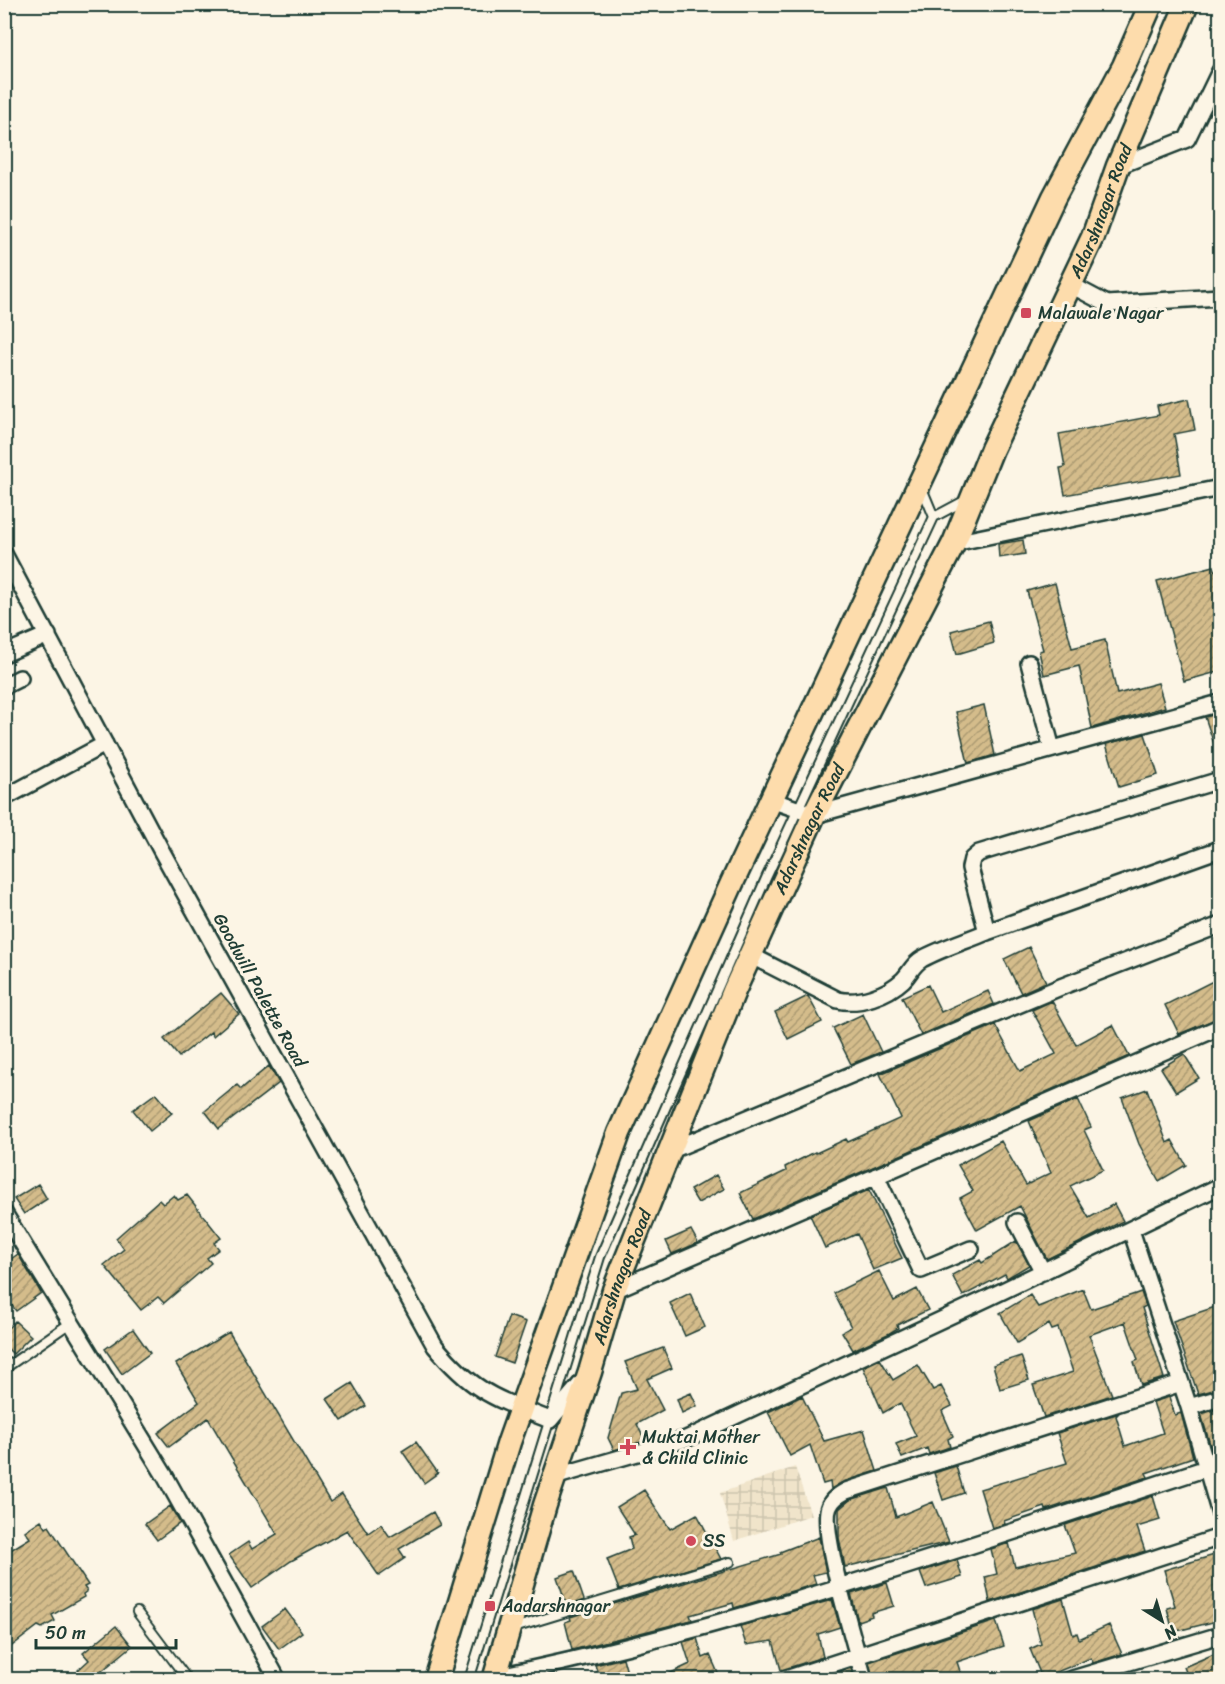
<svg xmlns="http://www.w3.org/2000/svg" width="1225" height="1684" font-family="Sriracha,sans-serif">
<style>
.industrial{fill:url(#industrial-grid)}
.building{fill:url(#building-hatch);stroke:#1f3d34;stroke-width:1.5}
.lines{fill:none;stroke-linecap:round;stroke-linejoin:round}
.service-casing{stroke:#1f3d34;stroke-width:12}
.minor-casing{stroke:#1f3d34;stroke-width:20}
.primary-casing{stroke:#1f3d34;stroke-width:27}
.service{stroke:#fcf5e5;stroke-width:8}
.minor{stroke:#fcf5e5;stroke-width:15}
.primary{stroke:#fddcac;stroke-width:22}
.poi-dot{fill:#d1495b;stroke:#fcf5e5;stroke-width:2}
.labels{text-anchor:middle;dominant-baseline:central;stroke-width:6;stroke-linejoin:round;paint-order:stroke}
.street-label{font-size:18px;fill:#1f3d34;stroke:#fcf5e5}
.poi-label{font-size:18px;fill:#1f3d34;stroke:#fcf5e5;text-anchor:start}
</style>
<defs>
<pattern id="industrial-grid" width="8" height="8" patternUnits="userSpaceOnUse" patternTransform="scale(1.5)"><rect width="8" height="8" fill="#f0e4ca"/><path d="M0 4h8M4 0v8" fill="none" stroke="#cdc4ae"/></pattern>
<pattern id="building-hatch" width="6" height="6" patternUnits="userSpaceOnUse" patternTransform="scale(1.5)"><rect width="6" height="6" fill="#d4bc8b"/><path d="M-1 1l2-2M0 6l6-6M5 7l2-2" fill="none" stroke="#ab9a72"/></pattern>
</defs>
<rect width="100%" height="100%" fill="#fcf5e5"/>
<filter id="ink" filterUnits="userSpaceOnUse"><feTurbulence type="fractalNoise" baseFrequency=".0167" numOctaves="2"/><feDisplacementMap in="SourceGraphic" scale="12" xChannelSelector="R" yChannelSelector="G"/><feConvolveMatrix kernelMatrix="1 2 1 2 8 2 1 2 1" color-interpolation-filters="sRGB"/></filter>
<g filter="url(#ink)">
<path class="industrial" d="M795 1467 811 1515 734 1541 720 1493Z"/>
<path class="building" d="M1189 399 1195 430 1174 434 1181 474 1065 495 1060 468 1065 467 1059 434 1159 415 1157 406Z
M1023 540 1025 554 999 558 998 544Z
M1214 566 1221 591V671L1184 681 1157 581Z
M1055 583 1072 648 1105 640 1117 694 1158 683 1165 707 1092 728 1079 666 1044 675 1039 651 1043 650 1027 591Z
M989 621 994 643 957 654 951 631Z
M984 705 995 755 968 763 956 712Z
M1221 713V756H1218L1205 717Z
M1145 734 1158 775 1119 787 1106 744Z
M1029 947 1046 982 1021 993 1004 959Z
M1221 977V1017L1179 1034 1165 1005Z
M928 985 941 1012 988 991 994 1004 921 1035 902 997Z
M221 993 239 1014 213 1036 211 1032 179 1057 164 1039Z
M808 996 822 1022 788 1039 775 1012Z
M1052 1001 1076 1045 1113 1025 1129 1056 753 1219 740 1193 786 1171 785 1167 815 1152 816 1153 846 1139 848 1142 901 1118 880 1074 995 1025 1020 1071 1056 1054 1032 1010Z
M863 1014 881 1052 851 1064 833 1028Z
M1184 1054 1199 1078 1176 1092 1161 1068Z
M269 1066 279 1083 219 1129 205 1111 237 1085 241 1089Z
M1147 1089 1167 1143 1172 1140 1186 1165 1159 1181 1139 1144 1122 1098Z
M156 1093 172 1113 150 1131 133 1110Z
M1078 1099 1091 1127 1084 1130 1103 1170 1070 1186 1089 1218 1114 1204 1123 1221 1047 1259 1020 1206 977 1230 960 1198 973 1191 958 1165 1001 1141 1026 1185 1051 1173 1029 1121Z
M716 1175 724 1189 698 1203 690 1190Z
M38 1184 47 1199 24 1214 14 1199Z
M869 1190 902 1258 873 1270 857 1234 825 1248 810 1215Z
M174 1195 178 1200 187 1195 221 1238 214 1243 219 1249 207 1258 211 1263 164 1303 158 1297 141 1310 104 1265 124 1249 116 1238 159 1200 163 1204Z
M691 1230 698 1243 672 1254 666 1241Z
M1016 1241 1029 1265 1007 1278 1005 1274 963 1296 952 1275 980 1260 982 1263Z
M18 1254 41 1293 16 1311 4 1295V1264Z
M879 1271 894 1301 917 1289 928 1310 897 1325 898 1328 888 1334 853 1350 842 1332 851 1327 834 1293Z
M1083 1289 1091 1309 1141 1292 1146 1306 1142 1308 1164 1378 1141 1385 1134 1362 1138 1360 1125 1322 1089 1335 1112 1395 1044 1417 1033 1385 1073 1372 1058 1328 1052 1330 1049 1324 1017 1343 1000 1313 1030 1295 1038 1307Z
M690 1293 705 1327 685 1336 670 1303Z
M1221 1305V1388L1198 1394 1173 1321Z
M509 1316 526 1322 512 1363 495 1357Z
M15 1321 31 1336 13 1354 4 1345V1332Z
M133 1329 150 1353 122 1374 105 1349Z
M229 1332 330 1502 342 1494 368 1533 381 1524 390 1537 433 1512 440 1525 399 1549 405 1558 379 1576 347 1530 291 1561 252 1588 229 1555 248 1542 252 1549 277 1534 208 1418 169 1447 158 1433 199 1402 176 1364Z
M663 1348 672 1368 647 1379 663 1410 637 1424 645 1441 614 1450 608 1438 621 1393 637 1389 625 1362Z
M1021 1356 1029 1380 1000 1389 993 1365Z
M880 1359 893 1380 918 1365 933 1390 941 1386 952 1406 942 1411 953 1436 948 1439 950 1447 929 1454 927 1448 902 1458 896 1444 916 1436 900 1403 883 1413 863 1367Z
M352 1383 366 1406 342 1421 327 1399Z
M691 1393 697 1406 682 1413 677 1399Z
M802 1396 824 1441 864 1430 877 1471 843 1482 831 1489 830 1482 823 1484 810 1445 790 1456 768 1412Z
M1169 1397 1175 1415 1181 1413 1193 1457 1146 1473 1148 1477 1046 1510 1045 1507 1004 1521 1005 1524 992 1528 980 1489 1067 1463 1057 1433 1119 1413 1116 1416 1125 1446 1163 1433 1153 1402Z
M1221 1408V1448L1212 1451 1201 1414Z
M416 1442 438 1473 424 1483 402 1451Z
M956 1466 964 1493 943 1500 934 1473Z
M888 1488 896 1517 933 1502 949 1542 845 1567 839 1538V1509L850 1500Z
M644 1490 670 1529 697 1514 721 1559 619 1590 607 1559 632 1549 629 1537 635 1535 617 1507Z
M1153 1496 1160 1520 1137 1527 1145 1551 990 1602 985 1577 997 1574 991 1549 1009 1543 1015 1567 1075 1553 1065 1525Z
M170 1506 180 1523 157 1540 145 1524Z
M41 1520 46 1528 49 1526 88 1585 84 1587 87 1591 83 1594 84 1597 52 1615 55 1621 42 1628 38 1626 4 1652V1554L30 1538 25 1531Z
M819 1537 826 1572 813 1575 816 1584 734 1608 733 1603 690 1615 692 1620 572 1650 565 1622 571 1620 570 1617 781 1554 780 1552Z
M1221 1553V1620L1173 1632 1167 1608 1175 1606 1164 1570Z
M957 1560 962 1577 926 1588 920 1572Z
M574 1571 584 1600 567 1606 557 1577Z
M887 1583 894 1606 871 1613 872 1616 858 1621 851 1594Z
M1063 1599 1073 1635 1077 1633 1079 1639 1109 1625 1122 1654 1093 1663 1091 1658 1042 1678 1030 1649 1041 1644 1032 1609Z
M832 1600 840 1627 818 1634 823 1657 781 1670 773 1641 746 1645 740 1626Z
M285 1609 302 1632 279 1649 262 1626Z
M996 1621 1004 1646 957 1662 963 1680H944L942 1674 927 1680H873L869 1662Z
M116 1626 132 1646 91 1680H86L78 1670 89 1660 83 1653Z
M697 1638 703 1658 710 1655 721 1680H656L690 1664 683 1642Z
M1221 1651V1680H1189L1184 1667Z
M623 1658 629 1680H600L595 1665Z
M851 1668 854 1680H816Z"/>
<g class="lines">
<g class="service-casing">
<path id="service" d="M4 8 11 4
M922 488 934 517
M4 1369 70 1323
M137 1612 188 1680
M514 1628 730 1562
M469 1680 600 1257 767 876 934 517 964 501"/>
</g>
<g class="minor-casing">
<path id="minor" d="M1118 166 1187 139 1220 71
M1071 285 1107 304 1220 297
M954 543 1220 488
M4 554 161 850 435 1346C474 1393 495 1398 550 1420L583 1381
M4 654 48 635
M1029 663 1052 749
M4 686 20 678
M4 798 105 744
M771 800 814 815 1220 703
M987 932 1220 849
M750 955 838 1000C859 1005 887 995 903 980 911 972 912 965 922 959 942 948 966 941 987 932L970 868 972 859 979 853 1220 780
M667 1152 1063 986 1220 925
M876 1176 921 1270 971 1249
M4 1213 165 1476 278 1680
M1017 1222 1043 1272
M1131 1230 1189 1407 1220 1514
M614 1290 1220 1027
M1189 1407 1220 1398
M554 1477 686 1439 988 1298 1220 1186
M494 1677C737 1628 973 1544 1207 1468
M783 1680 1220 1537
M864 1680C857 1649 819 1530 829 1507 832 1499 839 1495 846 1491L1181 1383
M1069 1680 1220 1635"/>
</g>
<g class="primary-casing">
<g id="primary">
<path d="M436 1680 509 1442 619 1133 732 883 1054 197 1124 66 1151 4"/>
<path id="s1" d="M494 1680 545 1505 590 1372 614 1290 734 991 814 815 954 543 992 449 1093 237 1118 166 1187 4"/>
</g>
</g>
<use href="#service" class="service"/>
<use href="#minor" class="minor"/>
<use href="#primary" class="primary"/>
</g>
</g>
<g class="poi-dot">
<rect x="1020" y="307" width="12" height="12" rx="3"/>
<path d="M625 1438h6v6h6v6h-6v6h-6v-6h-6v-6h6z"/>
<circle cx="691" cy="1541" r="6"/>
<rect x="484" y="1600" width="12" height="12" rx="3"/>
</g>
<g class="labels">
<g class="street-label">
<text stroke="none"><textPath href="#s1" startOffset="1593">Adarshnagar Road</textPath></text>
<text stroke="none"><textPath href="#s1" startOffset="909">Adarshnagar Road</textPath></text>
<text transform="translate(260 990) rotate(61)">Goodwill Palette Road</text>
<text stroke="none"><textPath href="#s1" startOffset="423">Adarshnagar Road</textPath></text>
</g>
<g class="poi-label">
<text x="1038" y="313">Malawale Nagar</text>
<text x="642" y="1437">Muktai Mother<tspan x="642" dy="21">&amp; Child Clinic</tspan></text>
<text x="703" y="1541">SS</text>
<text x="502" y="1606">Aadarshnagar</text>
</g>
</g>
<rect width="1225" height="1684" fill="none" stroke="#fcf5e5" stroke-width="24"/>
<rect x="12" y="12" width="1201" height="1660" fill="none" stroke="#1f3d34" stroke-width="2" filter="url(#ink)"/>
<g transform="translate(1162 1621) rotate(143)" stroke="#fcf5e5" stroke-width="4.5" paint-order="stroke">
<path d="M0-4.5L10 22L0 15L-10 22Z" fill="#1f3d34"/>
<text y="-9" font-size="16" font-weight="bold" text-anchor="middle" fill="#1f3d34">N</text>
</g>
<path d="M36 1639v9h140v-9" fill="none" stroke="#1f3d34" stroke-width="3"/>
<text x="45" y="1639" font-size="18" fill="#1f3d34" stroke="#fcf5e5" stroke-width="4.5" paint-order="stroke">50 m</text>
</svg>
